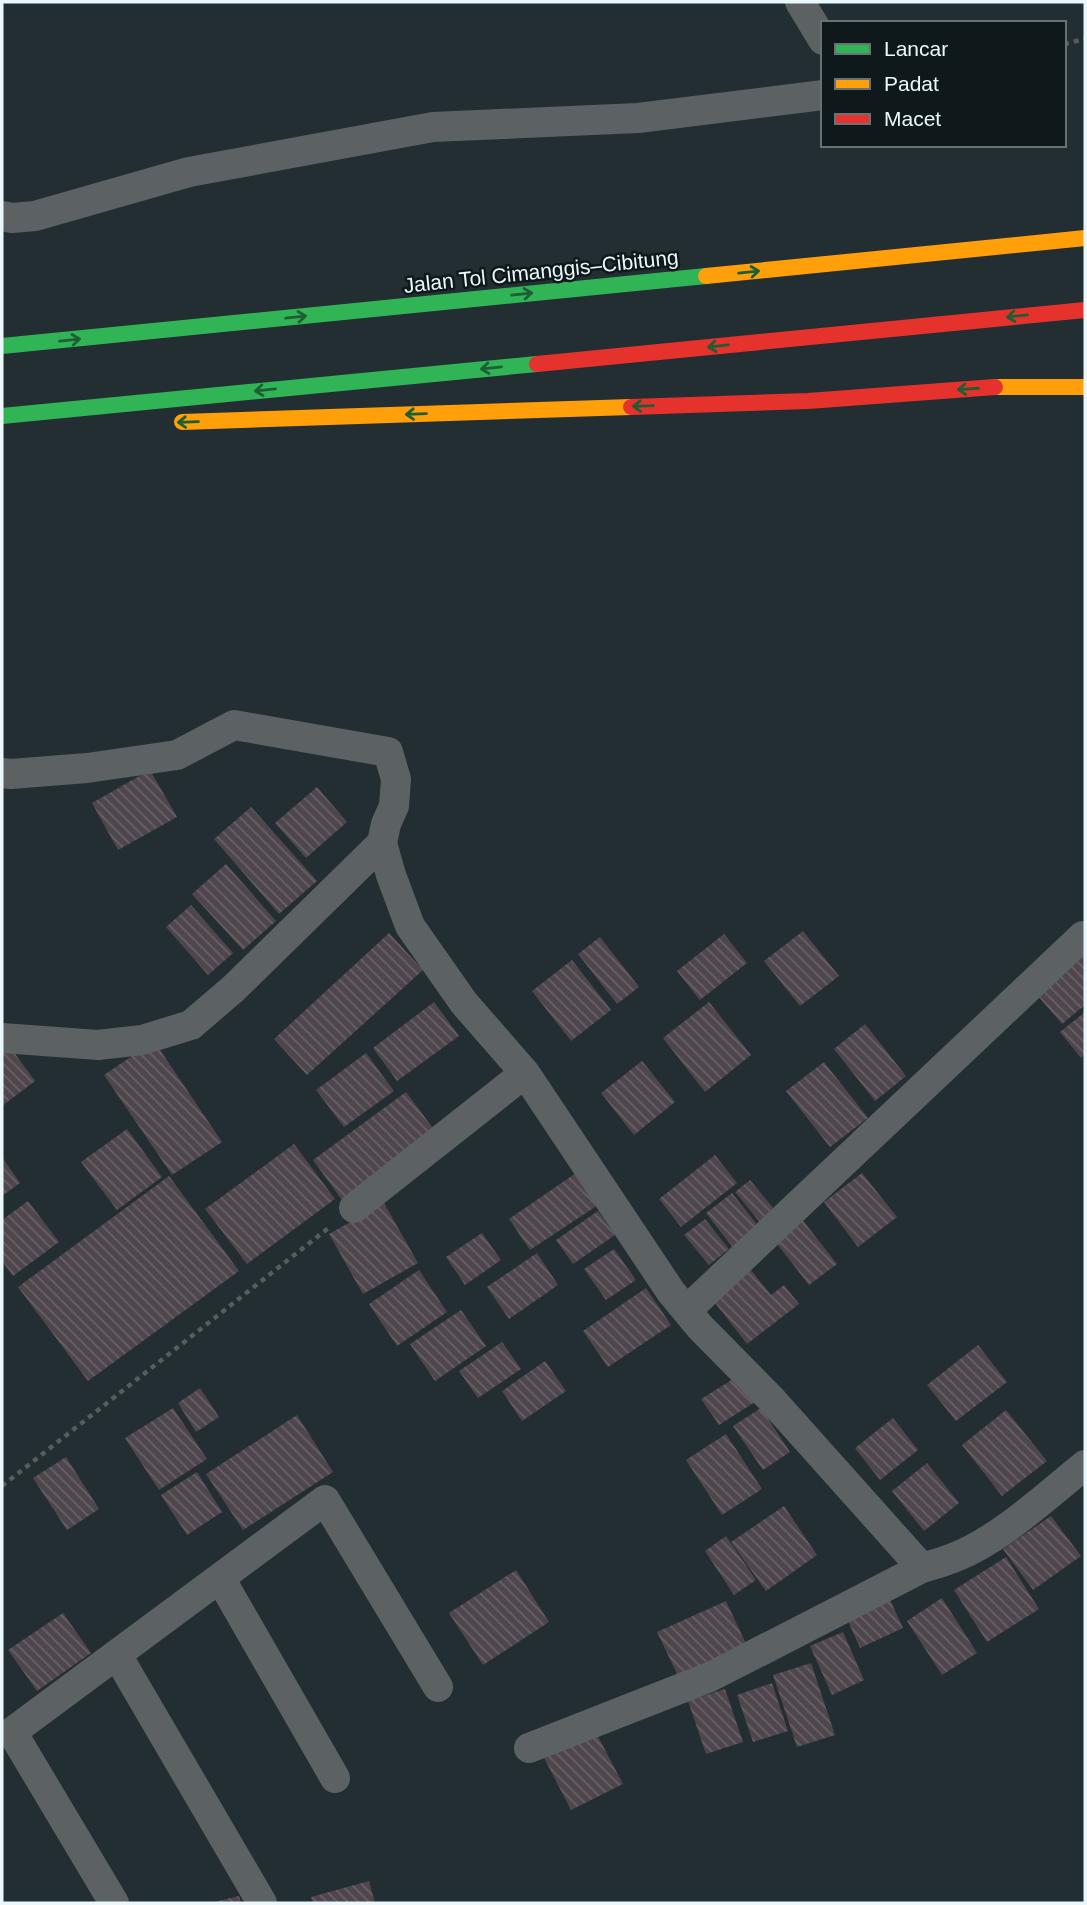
<svg xmlns="http://www.w3.org/2000/svg" width="1087" height="1905" font-family="Arial,sans-serif">
<style>
.building{fill:url(#building-back-hatch)}
.lines{fill:none;stroke-linecap:round;stroke-linejoin:round}
.path{stroke:#575c5d;stroke-width:4.5;stroke-dasharray:5 5;stroke-linecap:butt}
.street{stroke:#5c6163;stroke-width:30}
.fast{stroke:#30b455;stroke-width:16}
.slow{stroke:#ff9f0a;stroke-width:16}
.jam{stroke:#e5322d;stroke-width:16}
.oneway{stroke:#1e5e35}
.labels{text-anchor:middle;dominant-baseline:central;stroke-width:5;stroke-linejoin:round;paint-order:stroke}
.street-label{font-size:21px;fill:#ebf8fb;stroke:#0f181b}
</style>
<defs>
<pattern id="building-back-hatch" width="6" height="6" patternUnits="userSpaceOnUse" patternTransform="scale(1.75)"><rect width="6" height="6" fill="#4f454d"/><path d="M-1 5l2 2M0 0l6 6M5-1l2 2" fill="none" stroke="#686168"/></pattern>
</defs>
<rect width="100%" height="100%" fill="#232e32"/>
<path class="building" d="M150 770 177 817 118 850 92 803Z
M317 787 347 822 306 858 275 823Z
M251 807 317 881 279 914 214 839Z
M226 864 276 921 243 950 192 894Z
M191 905 233 953 208 975 166 927Z
M803 931 839 976 800 1006 764 961Z
M389 933 423 970 307 1075 274 1039Z
M724 934 747 963 700 1000 677 971Z
M600 937 639 987 617 1004 578 954Z
M1085 954V1005L1062 1024 1037 995Z
M572 960 611 1010 571 1041 532 991Z
M434 1002 459 1036 397 1081 373 1048Z
M709 1002 751 1055 705 1092 663 1038Z
M1085 1012V1054L1081 1058 1060 1032Z
M865 1024 906 1076 875 1101 834 1049Z
M154 1041 222 1142 172 1175 104 1075Z
M7 1043 35 1081 2 1106V1047Z
M366 1053 394 1091 344 1127 316 1090Z
M642 1061 675 1102 634 1135 601 1093Z
M824 1062 868 1118 830 1147 786 1091Z
M406 1092 435 1131 342 1200 313 1160Z
M127 1129 162 1177 117 1210 81 1162Z
M294 1144 335 1199 247 1264 205 1209Z
M715 1155 737 1183 681 1227 659 1199Z
M2 1157 20 1183 2 1196Z
M576 1173 598 1205 530 1250 509 1219Z
M862 1173 897 1217 858 1247 824 1202Z
M169 1176 239 1271 88 1381 18 1287Z
M750 1180 778 1214 763 1226 735 1192Z
M732 1193 760 1228 734 1249 706 1213Z
M28 1201 59 1242 13 1276 2 1261V1220Z
M384 1203 418 1263 363 1294 329 1234Z
M598 1211 615 1235 573 1264 556 1240Z
M801 1218 837 1264 809 1285 774 1240Z
M705 1219 729 1249 709 1265 684 1235Z
M482 1233 501 1260 465 1285 446 1257Z
M614 1249 636 1280 606 1300 584 1269Z
M537 1253 558 1285 509 1319 487 1287Z
M750 1269 771 1295 784 1285 799 1304 747 1344 712 1299Z
M419 1270 447 1312 397 1346 369 1304Z
M646 1288 671 1325 608 1367 583 1331Z
M461 1310 486 1346 435 1381 410 1344Z
M502 1342 521 1369 478 1398 459 1371Z
M978 1345 1007 1382 956 1421 927 1385Z
M545 1361 566 1391 522 1421 502 1391Z
M738 1376 755 1402 719 1425 701 1399Z
M200 1388 219 1417 196 1432 178 1403Z
M173 1408 207 1459 159 1490 125 1438Z
M761 1408 790 1452 763 1470 733 1426Z
M1006 1410 1047 1461 1002 1496 962 1445Z
M297 1415 333 1472 243 1530 206 1474Z
M893 1418 918 1450 880 1480 855 1448Z
M726 1434 762 1489 722 1515 686 1460Z
M66 1457 99 1509 67 1530 33 1478Z
M927 1463 959 1503 924 1531 892 1491Z
M197 1472 222 1512 187 1535 161 1495Z
M784 1506 817 1555 766 1591 731 1542Z
M1051 1516 1081 1556 1033 1590 1003 1549Z
M726 1536 756 1580 734 1595 705 1551Z
M1006 1557 1039 1609 987 1642 954 1590Z
M516 1570 549 1622 483 1665 449 1613Z
M887 1593 903 1628 860 1648 844 1612Z
M942 1598 977 1653 942 1675 907 1621Z
M726 1601 748 1648 680 1680 657 1632Z
M63 1613 91 1653 37 1691 8 1650Z
M843 1632 864 1680 832 1695 810 1646Z
M811 1663 835 1735 797 1747 773 1675Z
M772 1683 788 1731 753 1742 737 1695Z
M725 1689 743 1742 706 1754 688 1701Z
M593 1727 623 1784 571 1810 542 1754Z
M369 1881 375 1903H313L311 1897Z
M239 1896 241 1903H214V1902Z"/>
<g class="lines">
<path class="path" d="M1064 44 1085 39
M2 1486 331 1226"/>
<path class="street" d="M800 2 823 40
M2 216 12 218 35 216 189 172 433 127 638 118 823 95
M2 773 11 774 87 768 177 755 234 725 388 752 396 779 394 806 386 824 382 843 391 875 410 926 464 1003 525 1073 671 1292 700 1327 771 1399 922 1568C932 1565 943 1562 953 1558 1000 1540 1046 1496 1085 1465
M2 1038 98 1045 142 1040 191 1025 233 989 382 843
M354 1208 525 1073
M687 1310 1083 936
M220 1578 335 1778
M117 1655 262 1903
M529 1748 710 1677 922 1568
M114 1903 12 1732 325 1500 438 1687"/>
<path class="fast" d="M2 346 706 276
M2 416 537 364"/>
<path class="slow" d="M706 276 1085 238
M995 387H1085
M182 422 631 407"/>
<path class="jam" d="M537 364 1085 310
M631 407 808 401 995 387"/>
</g>
<defs><path id="oneway-shaft" d="M-6 0H5M1.5-3L5.5 0L1.5 3" fill="none" stroke-width="1.6" stroke-linecap="round" stroke-linejoin="round" transform="scale(1.75)"/></defs>
<g class="oneway">
<use href="#oneway-shaft" transform="translate(749 272) rotate(-6)"/>
<use href="#oneway-shaft" transform="translate(522 294) rotate(-6)"/>
<use href="#oneway-shaft" transform="translate(1017 316) rotate(174)"/>
<use href="#oneway-shaft" transform="translate(296 317) rotate(-6)"/>
<use href="#oneway-shaft" transform="translate(70 340) rotate(-6)"/>
<use href="#oneway-shaft" transform="translate(718 346) rotate(174)"/>
<use href="#oneway-shaft" transform="translate(491 368) rotate(174)"/>
<use href="#oneway-shaft" transform="translate(968 389) rotate(176)"/>
<use href="#oneway-shaft" transform="translate(265 390) rotate(174)"/>
<use href="#oneway-shaft" transform="translate(643 406) rotate(178)"/>
<use href="#oneway-shaft" transform="translate(416 414) rotate(178)"/>
<use href="#oneway-shaft" transform="translate(188 422) rotate(178)"/>
</g>
<g class="labels">
<g class="street-label">
<text transform="translate(541 271) rotate(-6)">Jalan Tol Cimanggis–Cibitung</text>
</g>
</g>
<rect width="1087" height="1905" fill="none" stroke="#ebf8fb" stroke-width="7"/>
<rect x="821" y="21" width="245" height="126" fill="#0f181b" stroke="#677275" stroke-width="2"/>
<rect x="835" y="44" width="35" height="10" fill="#30b455" stroke="#677275" stroke-width="2"/>
<text x="884" y="56" font-size="21" fill="#ebf8fb">Lancar</text>
<rect x="835" y="79" width="35" height="10" fill="#ff9f0a" stroke="#677275" stroke-width="2"/>
<text x="884" y="91" font-size="21" fill="#ebf8fb">Padat</text>
<rect x="835" y="114" width="35" height="10" fill="#e5322d" stroke="#677275" stroke-width="2"/>
<text x="884" y="126" font-size="21" fill="#ebf8fb">Macet</text>
</svg>
